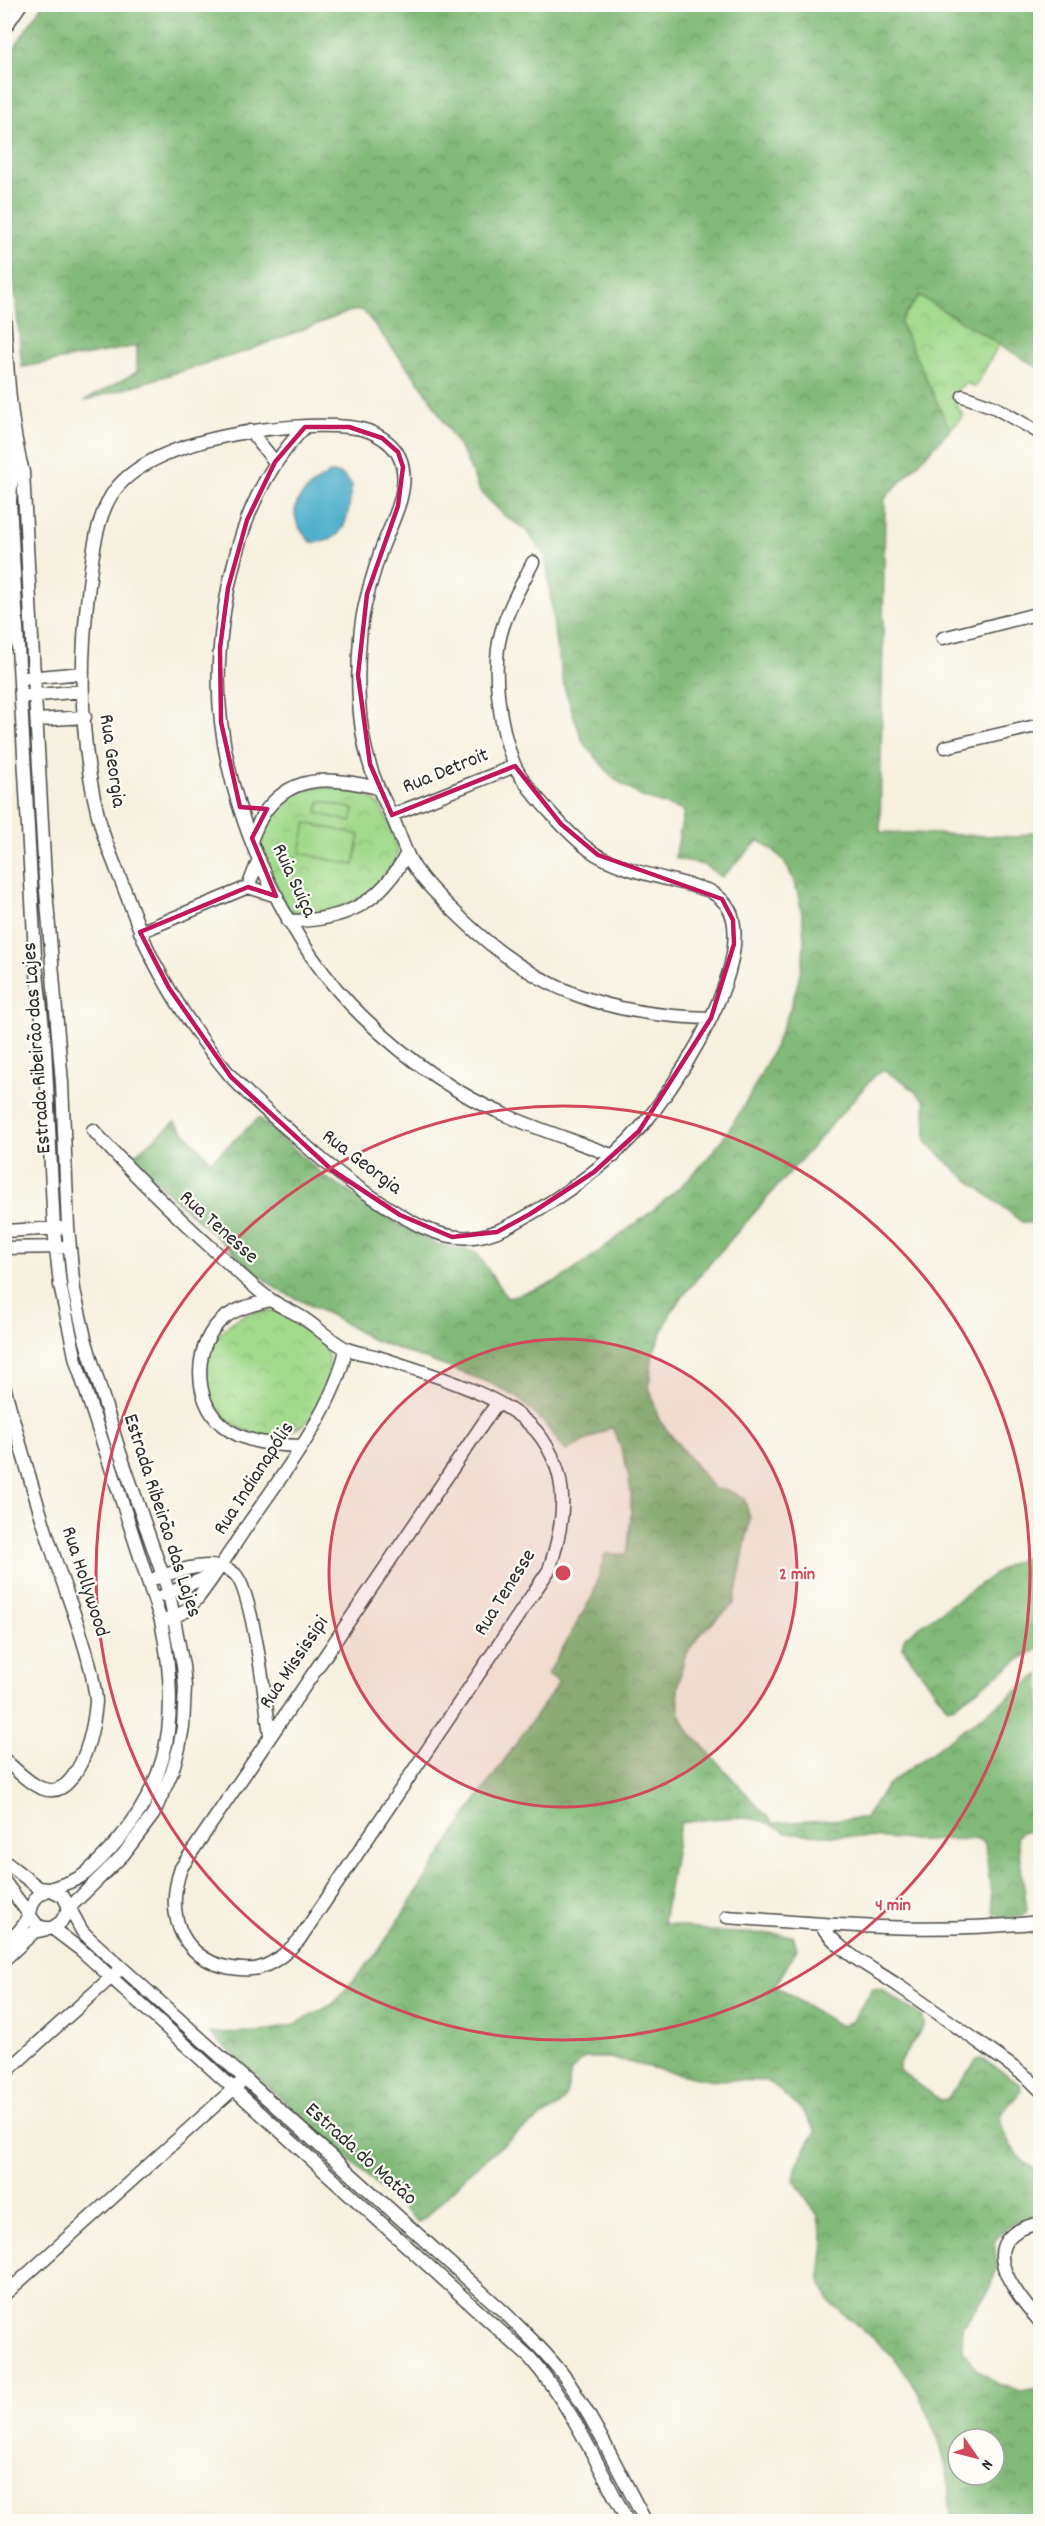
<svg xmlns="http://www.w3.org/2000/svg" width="1045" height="2526" font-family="Dekko,sans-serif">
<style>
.forest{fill:url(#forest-crowns);stroke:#567252;stroke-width:1.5;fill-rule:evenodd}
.park{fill:url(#park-crowns);stroke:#66825c;stroke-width:1.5}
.pitch{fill:#a2da8c;stroke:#66825c;stroke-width:1.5}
.water{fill:#4caecb;stroke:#3c6c7b;stroke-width:1.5}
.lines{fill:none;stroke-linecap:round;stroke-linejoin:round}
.minor-casing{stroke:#494946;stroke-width:15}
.minor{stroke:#fff;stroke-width:12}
.marked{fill:none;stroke:#c2185b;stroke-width:4.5;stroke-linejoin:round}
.ring{fill:none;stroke:#d1495b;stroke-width:3}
.labels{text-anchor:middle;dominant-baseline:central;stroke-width:4.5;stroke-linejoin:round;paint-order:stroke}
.street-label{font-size:21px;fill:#2b2b2b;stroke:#fdfcf7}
.centre{fill:#d1495b;stroke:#fdfcf7;stroke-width:3}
.ring-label{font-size:18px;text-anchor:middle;font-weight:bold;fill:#d1495b;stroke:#fdfcf7;stroke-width:4.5;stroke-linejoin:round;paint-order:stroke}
</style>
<defs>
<pattern id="forest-crowns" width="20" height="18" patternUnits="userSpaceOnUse" patternTransform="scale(1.5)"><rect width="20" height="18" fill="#81ba78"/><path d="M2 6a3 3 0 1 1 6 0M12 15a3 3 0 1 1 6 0" fill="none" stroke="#6a9763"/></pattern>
<pattern id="park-crowns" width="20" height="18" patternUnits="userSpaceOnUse" patternTransform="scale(1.5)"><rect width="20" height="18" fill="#a2da8c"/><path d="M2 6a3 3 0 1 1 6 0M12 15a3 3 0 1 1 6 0" fill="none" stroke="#8cbb79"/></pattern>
</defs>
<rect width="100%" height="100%" fill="#fdfcf7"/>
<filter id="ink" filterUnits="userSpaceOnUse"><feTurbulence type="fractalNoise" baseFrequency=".0167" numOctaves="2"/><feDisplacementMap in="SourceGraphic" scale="12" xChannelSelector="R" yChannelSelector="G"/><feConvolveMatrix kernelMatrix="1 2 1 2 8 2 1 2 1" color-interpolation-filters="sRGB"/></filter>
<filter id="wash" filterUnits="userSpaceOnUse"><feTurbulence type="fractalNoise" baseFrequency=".008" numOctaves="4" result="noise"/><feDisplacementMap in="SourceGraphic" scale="24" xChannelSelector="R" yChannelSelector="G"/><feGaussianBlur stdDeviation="1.35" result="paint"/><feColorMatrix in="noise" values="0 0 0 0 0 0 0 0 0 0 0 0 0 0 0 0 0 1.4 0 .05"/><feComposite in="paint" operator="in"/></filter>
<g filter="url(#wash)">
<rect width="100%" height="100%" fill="#f6f0de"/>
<path class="forest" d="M42 5H1040V369L919 296 900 322 950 430 885 498 880 832 1018 837 1040 830V1221L1037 1224 1022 1222 958 1172 926 1142 925 1101 904 1082 883 1070 876 1074 704 1270 672 1310 653 1353 649 1386 659 1420 714 1489 728 1490 744 1498 750 1518 734 1604 700 1634 684 1658 678 1688 679 1711 687 1729 773 1823 865 1818 887 1785 1040 1674V1830L1021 1832 1017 1837 1027 1910 1023 1915 1001 1918 993 1911 985 1844 978 1839 921 1840 786 1833C756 1810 715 1818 680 1823L663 1923 716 1932 793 1935 797 1949 775 1986 840 2026 852 2021 873 1988 881 1989 923 2017 924 2025 899 2063V2070L940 2100 947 2099 977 2060 982 2059 1020 2083 1021 2091 1000 2115C1001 2134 1017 2160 1034 2169L1040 2167V2218C1016 2220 1008 2222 994 2242L997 2265 991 2288 962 2327 963 2351 978 2370 998 2384 1021 2391 1040 2388V2521H951L948 2477 940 2443 916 2388 894 2357 828 2300 820 2277 824 2242 817 2214 794 2180 797 2163 816 2131 802 2110 768 2081 701 2079 610 2058H584L571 2071 566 2097 559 2106 516 2134 470 2172 424 2219 418 2222 209 2033 261 2032 294 2025 333 2004 378 1952 476 1801 559 1682 548 1674 593 1595 605 1554H627C634 1503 634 1474 612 1427L566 1451 544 1423 517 1397 488 1382 371 1339 330 1315 277 1289 244 1262 130 1158 175 1122 211 1161 259 1118 328 1179 395 1222 435 1244 476 1252 507 1298C524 1292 546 1288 562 1278 576 1270 589 1258 602 1249 638 1222 677 1194 706 1160 744 1116 796 1015 803 957 806 927 801 886 783 860 778 853 766 846 759 840L722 877 704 865 675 858 684 811 642 797 614 779 583 742 565 690 556 645 546 557 527 531 505 516 480 491 465 457 425 390 363 310 351 311 247 351 84 401 137 372V346L22 367 13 271 5 239V67L12 51ZM958 2439H994V2475H958Z
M1040 1551V1647L1022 1658 954 1706 948 1708 902 1647 905 1637 1007 1565Z"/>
<path class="park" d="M919 296 999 344 975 387 966 383 957 390 955 403 963 416 950 430 900 322Z
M317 787C372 785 383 798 398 850 395 863 389 876 379 885 363 900 310 926 290 910 283 904 279 891 275 882 269 870 259 852 260 839 262 809 291 792 317 787Z
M206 1373a62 62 0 1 1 124 0a62 62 0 1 1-124 0Z"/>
<path class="pitch" d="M320 801 354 809 351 822 317 813Z
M306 823 360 835 354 865 300 853Z"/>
<path class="water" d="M330 473 341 474 352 485C348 514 348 545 311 542 279 510 300 492 330 473Z"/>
</g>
<g filter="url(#ink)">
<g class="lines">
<g class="minor-casing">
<path id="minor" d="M4 29 21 4
M4 311C7 365 9 420 23 472L45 878 62 1083 68 1227 74 1290 86 1342 119 1450 169 1593 183 1666 185 1687 183 1727 179 1748 172 1772 153 1815 123 1855 69 1908 61 1922 52 1928 34 1932 4 1960
M963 396 994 407 1040 433
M305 427C267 466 245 514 233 567 221 617 215 671 221 722 233 825 289 947 364 1018 406 1058 454 1094 508 1116 542 1131 579 1142 614 1156
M250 431 275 462
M533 562C521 586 508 608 501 633 491 671 500 728 514 764 524 787 575 842 597 855 631 874 674 879 710 891 722 898 730 906 733 919 745 975 686 1068 654 1111 623 1152 584 1181 541 1208 520 1220 497 1235 473 1237 435 1241 401 1216 371 1196 342 1178 318 1157 293 1134 271 1115 248 1096 229 1074 200 1040 174 1000 153 960 142 938 134 914 125 891 118 872 109 852 103 833 79 754 79 666 89 585 92 557 97 513 115 490 155 437 287 421 349 427 373 429 400 443 403 470 407 498 389 527 380 553 371 581 362 609 360 638 356 686 358 740 377 785 382 797 388 807 393 819 400 834 404 851 413 865 425 885 446 903 463 920 537 991 609 1016 711 1018
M943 638 1040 613
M27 678 83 673
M28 696 83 691
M37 720 85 717
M945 747 1040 725
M392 815 515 766
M252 838C256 829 260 817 267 809 296 771 338 779 378 788
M248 887 259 859
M248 887 277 896
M288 921C345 921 380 904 407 853
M140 932 248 887
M93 1130C132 1173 173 1213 216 1252 234 1268 251 1286 271 1300 281 1307 292 1311 303 1318 316 1326 333 1343 347 1349 357 1353 368 1354 378 1357 424 1372 506 1395 537 1432 572 1475 565 1522 549 1570L299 1940C288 1951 278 1961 262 1967 252 1971 237 1969 226 1967 178 1955 166 1911 181 1868L497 1403
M4 1231 60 1228
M4 1248 63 1247
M271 1300C255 1304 237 1308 224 1318 193 1342 192 1400 222 1425 243 1443 274 1445 300 1446
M4 1386C19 1441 35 1499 53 1553 66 1594 83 1632 92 1675 93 1683 96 1693 96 1702 94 1726 87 1759 71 1779 49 1807 23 1776 4 1759
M156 1578C176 1571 217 1557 235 1574 253 1592 266 1705 270 1735
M164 1595 214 1574
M169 1619 186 1611 197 1599C217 1574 233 1546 251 1520 285 1472 335 1406 346 1349
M4 1861 39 1888 49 1889 63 1896 82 1931 90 1939 504 2312C526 2334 549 2355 567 2380 597 2425 620 2474 646 2522
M4 1881 37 1925 44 1928H52L81 1950 530 2358C572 2406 598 2466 628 2522
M727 1917C831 1925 936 1934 1040 1922
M820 1924C843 1956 872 1967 903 1989 945 2018 987 2048 1028 2078L1040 2090
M4 1945C14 1936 26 1926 30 1913 32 1906 32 1902 37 1897 51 1884 71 1886 86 1873 168 1800 183 1726 161 1621L76 1361 60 1285 54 1229 45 1046 35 955 10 501 12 472 17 453
M4 2074 117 1972
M1040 2223C970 2238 1013 2290 1040 2322
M4 2295 239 2084"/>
</g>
<use href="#minor" class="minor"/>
</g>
</g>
<path class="marked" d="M305 427H349L382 438 398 452 403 467 398 506 367 594 358 675 370 764 392 815 515 766 561 824 598 855 722 899 733 920 734 944 711 1018 639 1131 594 1172 530 1214 497 1232 452 1237 400 1215 332 1170 231 1077 169 988 140 932 248 887 276 896 252 838 267 809 240 807 221 722 220 648 228 588 247 520 275 462Z"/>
<circle cx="563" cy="1573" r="234" fill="#d1495b" fill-opacity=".12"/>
<g class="ring">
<circle cx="563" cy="1573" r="234"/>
<circle cx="563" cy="1573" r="467"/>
</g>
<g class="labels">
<g class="street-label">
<text transform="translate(111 761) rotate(82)">Rua Georgia</text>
<text transform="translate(446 772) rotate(-22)">Rua Detroit</text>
<text transform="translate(293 881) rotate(65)">Ruia Suiça</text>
<text transform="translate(38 1048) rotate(-94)">Estrada Ribeirão das Lajes</text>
<text transform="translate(361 1163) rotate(37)">Rua Georgia</text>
<text transform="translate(218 1228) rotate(42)">Rua Tenesse</text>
<text transform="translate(255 1479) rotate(-57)">Rua Indianapólis</text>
<text transform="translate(161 1516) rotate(72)">Estrada Ribeirão das Lajes</text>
<text transform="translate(84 1582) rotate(72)">Rua Hollywood</text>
<text transform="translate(506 1593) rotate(-58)">Rua Tenesse</text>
<text transform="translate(295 1663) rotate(-56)">Rua Mississipi</text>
<text transform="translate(360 2155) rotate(42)">Estrada do Matão</text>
</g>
</g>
<circle cx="563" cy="1573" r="9" class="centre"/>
<g class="ring-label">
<text x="797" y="1579">2 min</text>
<text x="893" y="1910">4 min</text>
</g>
<rect width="1045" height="2526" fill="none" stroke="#fdfcf7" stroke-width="24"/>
<g transform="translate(976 2457) rotate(125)"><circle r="28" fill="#fdfcf7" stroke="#a9a8a5" stroke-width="1.5"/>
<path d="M0-4.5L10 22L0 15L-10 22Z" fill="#d1495b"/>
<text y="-9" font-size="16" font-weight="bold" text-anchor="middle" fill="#2b2b2b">N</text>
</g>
</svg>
